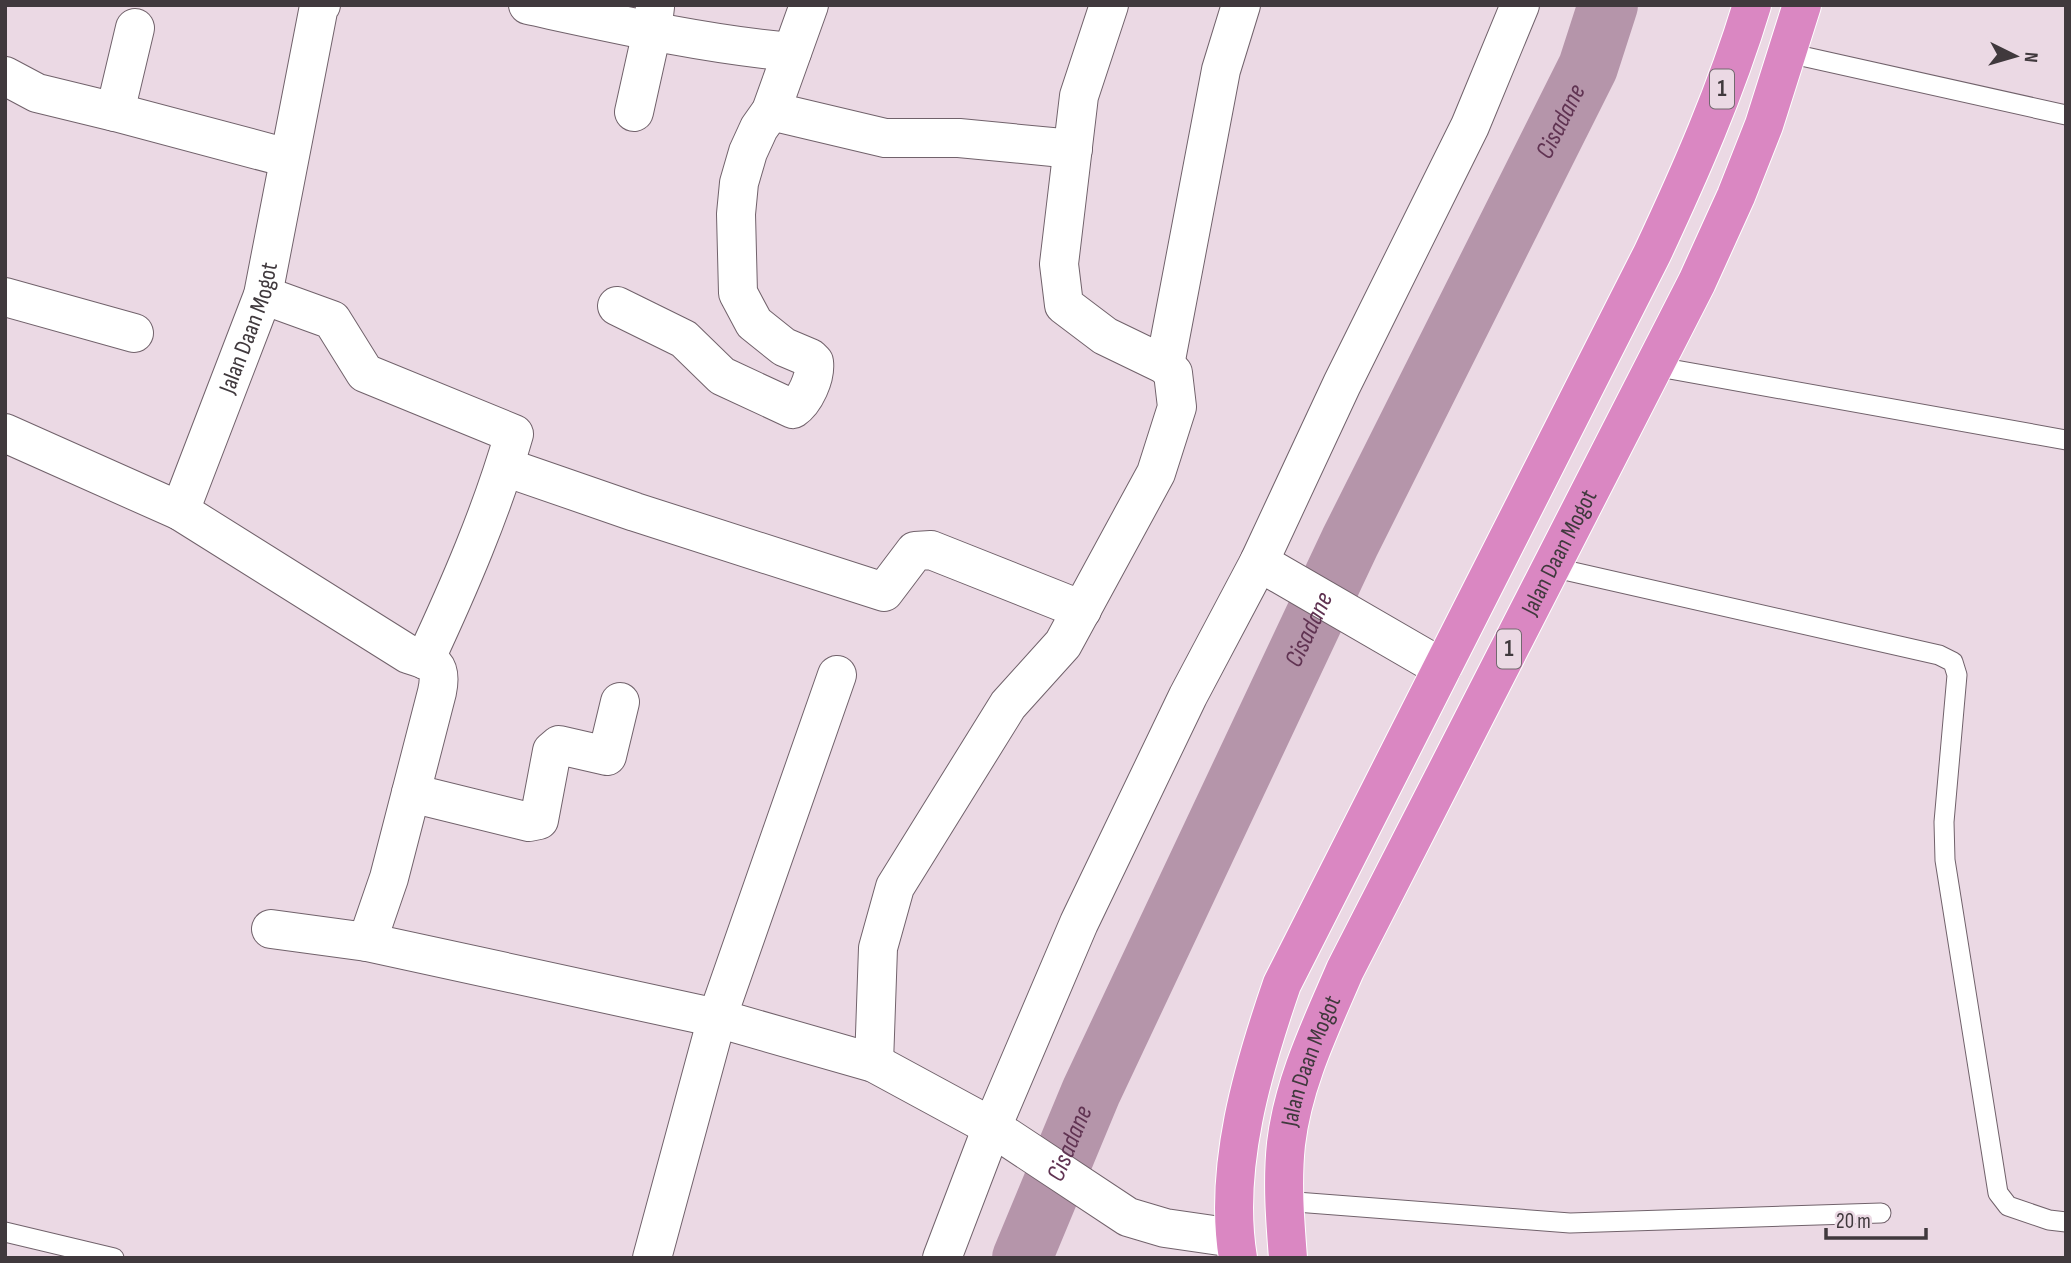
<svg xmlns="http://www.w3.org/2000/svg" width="2071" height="1263" font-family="'Sofia Sans Condensed',sans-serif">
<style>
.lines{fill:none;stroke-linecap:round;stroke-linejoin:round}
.river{stroke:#b595aa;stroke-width:60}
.service-casing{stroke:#71626b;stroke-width:21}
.minor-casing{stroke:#71626b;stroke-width:40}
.trunk-casing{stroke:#fff;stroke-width:40}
.service{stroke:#fff;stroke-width:19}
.minor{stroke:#fff;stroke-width:38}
.trunk{stroke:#da87c2;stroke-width:38}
.labels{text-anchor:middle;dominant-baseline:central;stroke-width:5;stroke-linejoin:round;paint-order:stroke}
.shield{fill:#ebd9e4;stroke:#73696f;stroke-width:2}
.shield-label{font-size:23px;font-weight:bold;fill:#40393d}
.street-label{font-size:24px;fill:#40393d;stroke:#ebd9e4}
.water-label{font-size:26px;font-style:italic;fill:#603352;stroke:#ebd9e4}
</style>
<rect width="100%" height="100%" fill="#ebd9e4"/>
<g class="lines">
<path class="river" id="s1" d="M1022 1258 1091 1092 1350 542 1588 67 1608 5"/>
<g class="service-casing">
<path id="service" d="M1788 53 2066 115
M1653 366 2066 440
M1551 567 1939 655 1953 662 1957 675 1944 822 1945 860 1998 1193 2008 1206 2049 1220 2066 1222
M1283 1201 1570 1223 1881 1213
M5 1232 114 1258"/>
</g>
<g class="minor-casing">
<g id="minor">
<path d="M528 5C616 24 703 44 792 52"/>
<path d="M135 28 115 112 288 158"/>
<path d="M5 76 37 93 115 112"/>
<path d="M771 111 885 138H959L1073 149"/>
<path d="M634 112 652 31 655 7"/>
<path d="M263 295 332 320 365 373 514 434C492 511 459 587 425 660"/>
<path d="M5 297 134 333"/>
<path d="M617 306 684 339 722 376 793 409C805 401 816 377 814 362L810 358 784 347 754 323 738 293 736 214 739 183 748 152 759 128 771 111 809 5"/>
<path d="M1165 365 1221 70 1241 5"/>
<path d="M5 433 180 511 408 654C433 662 443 664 437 692L389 878 367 942"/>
<path d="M505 467 635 512 884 592 915 551 931 550 1082 610"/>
<path id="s2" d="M180 511 263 295 319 6 321 5"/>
<path d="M1259 562 1442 668"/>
<path d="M411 793 529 822 539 820 552 751 559 745 607 756 620 702"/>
<path d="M271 929 367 942 717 1018 874 1063 992 1127 1128 1217 1165 1228 1234 1238"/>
<path d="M874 1063 878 948 895 887 1008 705 1063 644 1156 473 1177 407 1173 373 1165 365 1105 336 1064 305 1059 264 1079 96 1109 5"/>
<path d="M652 1258 717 1018 837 675"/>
<path d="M942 1258 992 1127 1079 923 1188 696 1259 562 1342 384 1470 126 1520 5"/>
</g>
</g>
<g class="trunk-casing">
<g id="trunk">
<path d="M1238 1258C1223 1168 1253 1068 1282 984L1652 254C1690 173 1726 91 1752 5"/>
<path id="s3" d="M1288 1258C1285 1220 1282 1182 1286 1144 1293 1083 1321 1026 1345 970L1697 282 1736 196 1764 125 1802 5"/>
</g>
</g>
<use href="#service" class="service"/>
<use href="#minor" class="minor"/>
<use href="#trunk" class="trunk"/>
</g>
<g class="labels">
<g class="shield">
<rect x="1710" y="69.5" width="24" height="39" rx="5"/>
<rect x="1497" y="629.5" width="24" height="39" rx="5"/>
</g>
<g class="shield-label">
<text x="1722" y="89">1</text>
<text x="1509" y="649">1</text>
</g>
<g class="street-label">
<text stroke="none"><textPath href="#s2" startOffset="196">Jalan Daan Mogot</textPath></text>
<text stroke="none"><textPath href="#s3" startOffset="768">Jalan Daan Mogot</textPath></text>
<text stroke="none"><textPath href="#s3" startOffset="201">Jalan Daan Mogot</textPath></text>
</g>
<g class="water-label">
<text stroke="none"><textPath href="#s1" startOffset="1258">Cisadane</textPath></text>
<text stroke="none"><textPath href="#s1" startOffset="691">Cisadane</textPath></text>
<text stroke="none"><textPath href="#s1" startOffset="124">Cisadane</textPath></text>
</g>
</g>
<rect width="2071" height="1263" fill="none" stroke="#40393d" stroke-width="14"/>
<g transform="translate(2015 56) rotate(95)" stroke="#ebd9e4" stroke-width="5" paint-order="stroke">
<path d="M0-5L12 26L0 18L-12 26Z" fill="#40393d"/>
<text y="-10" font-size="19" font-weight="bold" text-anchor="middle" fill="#40393d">N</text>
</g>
<path d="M1826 1228v10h100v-10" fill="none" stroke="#40393d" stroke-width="3.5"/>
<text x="1836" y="1228" font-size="21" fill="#40393d" stroke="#ebd9e4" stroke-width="5" paint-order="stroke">20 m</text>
</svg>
